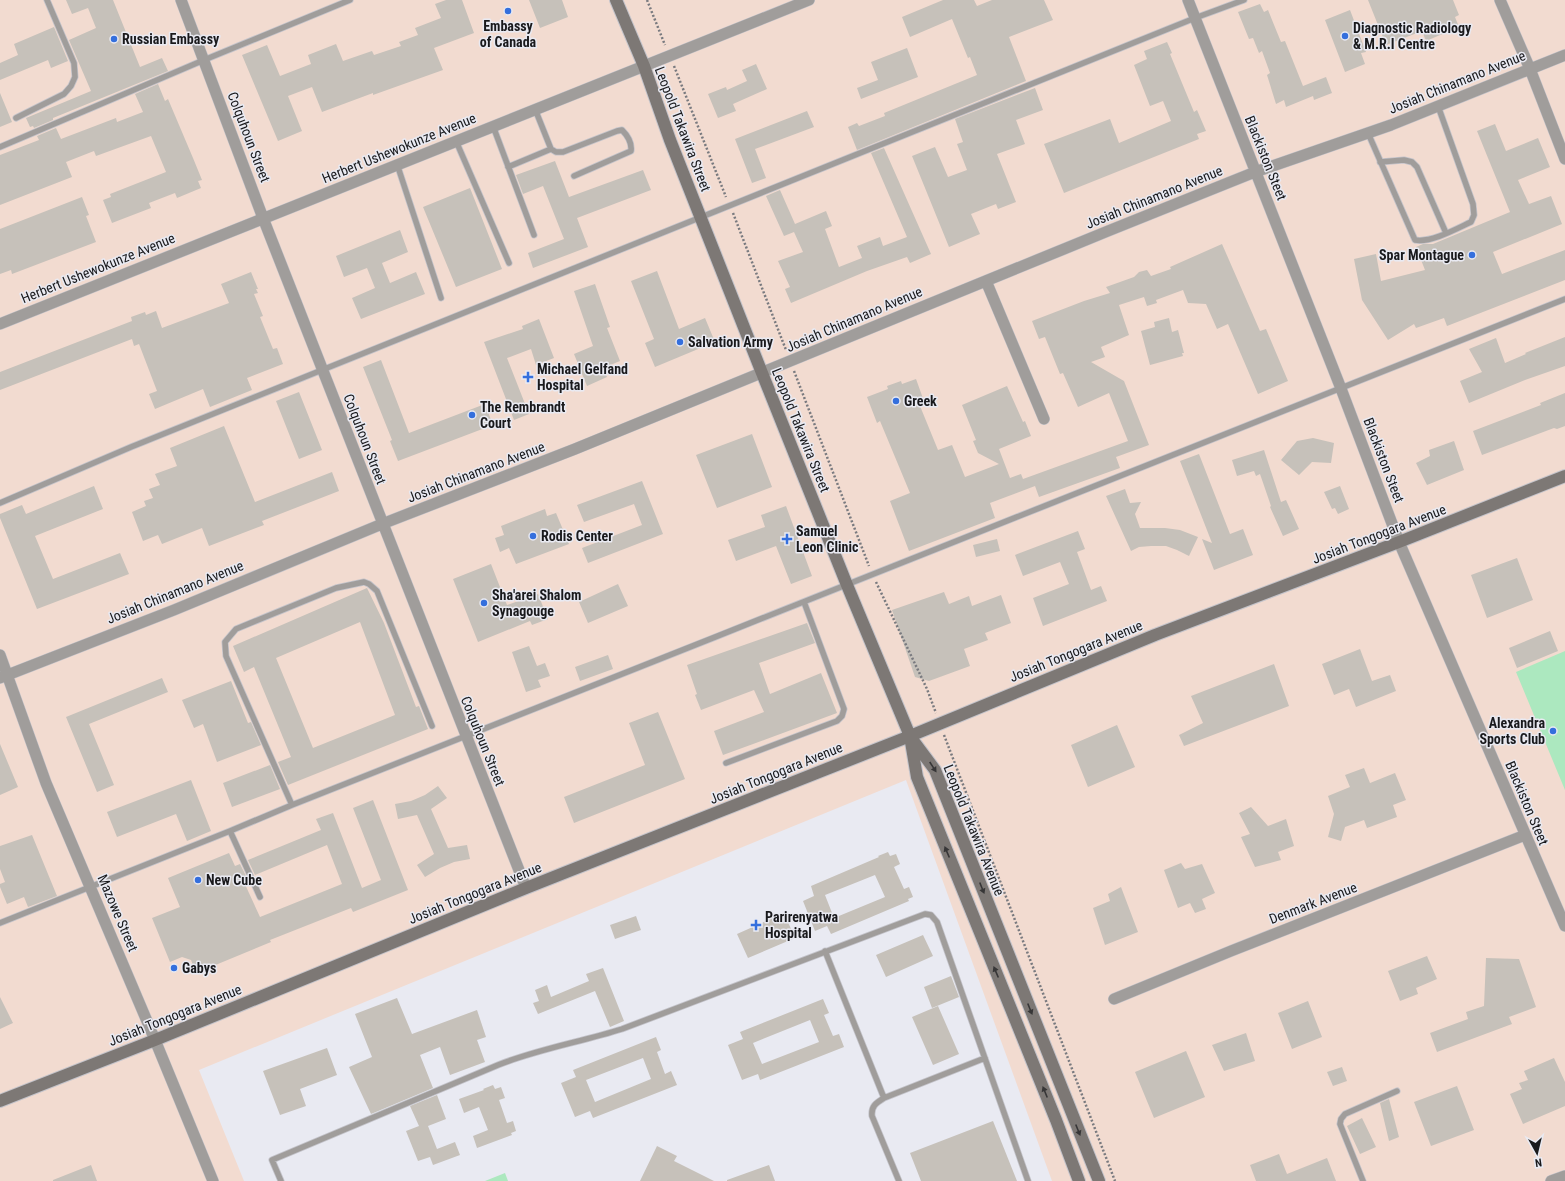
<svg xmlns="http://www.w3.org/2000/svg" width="1565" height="1181" font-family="'Roboto Condensed',sans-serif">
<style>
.commercial{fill:#f2dbd0}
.garden{fill:#ace8bf}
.building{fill:#c6c1ba;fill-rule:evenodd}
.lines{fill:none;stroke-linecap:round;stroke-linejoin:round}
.lane-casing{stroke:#c4c4cb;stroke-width:7}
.street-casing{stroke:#c4c4cb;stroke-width:12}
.secondary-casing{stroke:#c4c4cb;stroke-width:14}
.path{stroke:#797a7f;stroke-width:2.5;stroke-dasharray:2 2;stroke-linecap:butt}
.lane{stroke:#a09d9b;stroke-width:5.5}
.street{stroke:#a09d9b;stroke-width:11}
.secondary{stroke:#7d7875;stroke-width:12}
.oneway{fill:#373637}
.poi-dot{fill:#346fdd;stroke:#e9eaf2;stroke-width:1.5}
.labels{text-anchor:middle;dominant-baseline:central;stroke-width:3;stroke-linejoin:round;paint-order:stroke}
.poi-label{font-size:14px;font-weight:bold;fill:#19191c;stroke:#e9eaf2;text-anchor:start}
.street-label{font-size:14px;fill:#19191c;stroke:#e9eaf2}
</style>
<rect width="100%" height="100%" fill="#e9eaf2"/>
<path class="commercial" d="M0 0H1565V1181H1052L906 780 199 1070 244 1181H0Z"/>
<path class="garden" d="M1565 651V790L1516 672Z
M505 1173 508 1181H485Z"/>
<path class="building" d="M66 0H113L140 67 162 58 168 71 53 118V120L34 128 33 126 30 127 26 118 91 91 69 40 96 28 88 8 72 14Z
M446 0H462L474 33 434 48 443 70 373 95V93L322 112 312 87 288 96 302 131 278 141 242 55 267 45 280 76 311 64 308 55 336 44 343 61 372 51 374 55 401 46 399 42 418 35 415 28 441 18 435 4Z
M529 0H562L568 17 540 28Z
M943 0H974L977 6 992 0H1044L1053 20 1009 37 1026 81 857 150 848 127 857 123 859 126 885 116 884 113 977 75 970 57 968 58 952 19 910 37 902 17Z
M1368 0H1453L1459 15 1455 17 1459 27 1426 41 1422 31 1386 45Z
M1260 4 1264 12 1268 10 1281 42 1285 41 1303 86 1326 77 1332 93 1314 100 1313 96 1286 107 1284 100 1276 104 1267 75 1270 73 1262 51 1259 53 1253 38 1249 39 1238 12Z
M1350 10 1366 52 1361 53 1365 64 1345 72 1325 20Z
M54 27 68 61 51 68 48 60 0 80V63L18 55 14 44Z
M1167 42 1172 53 1170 54 1194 112 1197 110 1206 131 1197 134 1199 139 1064 193 1044 144 1110 119 1119 143 1171 121 1163 101 1150 106 1134 65 1147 59 1144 51Z
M907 48 918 77 861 99 857 88 878 80 871 62Z
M756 64 767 89 733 104 736 111 718 118 708 94 726 87 727 90 747 81 742 70Z
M158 84 165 101 168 99 193 158 202 180 198 181 201 188 177 198 175 193 149 203 151 208 112 223 103 200 111 197 110 194 166 172 151 136 96 156 94 151 66 162 72 177 0 205V155L39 140 37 136 56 128 61 139 116 118 117 122 143 112 135 94Z
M1035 88 1043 110 1016 120 1025 144 997 154 1016 202 998 209 996 204 971 214 980 234 949 247 912 156 935 147 948 177 967 170 957 144 963 142 955 119Z
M0 93 12 122 0 127Z
M807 111 814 127 755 149 766 178 752 183 735 139Z
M1495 124 1506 151 1538 138 1550 167 1518 180 1529 204 1551 196 1562 224 1493 252 1502 274 1565 250V280L1447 326 1444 318 1416 328 1414 324 1388 340 1362 300 1354 259 1376 254 1381 281 1425 270 1416 247 1423 244H1433L1510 212 1477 131Z
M884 148 931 254 910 263 907 257 867 271 791 303 785 289 790 287 778 261 803 252 794 232 784 236 766 196 780 190 795 224 826 211 832 226 825 229 839 267 862 258 857 246 880 237 883 246 907 237 871 153Z
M555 161 569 197 643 170 651 190 577 218 588 247 533 268 528 253 564 239 543 186 523 194 516 175Z
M470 188 502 269 456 287 423 207Z
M82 197 89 215 86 216 96 242 12 274 11 270 0 274V229Z
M400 230 408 252 382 263 390 283 416 272 425 294 361 319 352 298 375 288 367 268 344 277 336 256Z
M1222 244 1260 331 1266 329 1288 381 1258 394 1228 324 1217 329 1206 304 1188 303 1183 290 1156 300 1157 303 1147 306 1144 297 1119 305 1129 335 1101 347 1105 357 1091 362 1124 381 1149 445 1116 457 1120 468 1039 497 1035 486 990 503 995 518 909 551 890 501 910 493 880 421 877 423 867 397 888 389 887 386 901 381 902 384 916 379 925 404 920 406 938 450 952 445 965 477 999 464 978 453 973 441 976 440 962 405 1007 386 1023 422 1025 421 1031 436 999 449 1010 478 1021 474 1023 479 1128 441 1109 393 1078 407 1063 373 1060 374 1045 337 1039 339 1032 321 1084 301 1110 293 1106 287 1134 277 1139 272 1147 270 1151 276 1171 269 1170 267Z
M657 271 679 329 705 318 715 342 655 367 645 343 654 339 631 281Z
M251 272 258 289H256L258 293 254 294 263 316 260 317 273 349 277 348 283 364 247 378 252 390 210 407 203 389 155 409 149 394 157 391 139 344 134 346 132 339 0 390V372L132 321 131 317 145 312 146 315 156 311 162 328 229 303 221 284Z
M595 284 610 327 607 328 620 361 603 368 607 377 587 386 574 354 593 346 574 291Z
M1169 318 1172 332 1178 330 1184 353H1182L1183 356 1150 365 1141 331 1155 327 1154 322Z
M539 319 554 358 536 365 531 349 507 358 529 414 514 420 484 342 523 329 522 326Z
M1565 337V366L1525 380 1469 403 1460 381 1482 372 1469 349 1496 338 1505 363 1526 354 1525 353Z
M381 360 409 433 485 404 493 425 398 461 390 441 392 440 363 367Z
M299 392 322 450 299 459 276 401Z
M1565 393V426L1557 429 1554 428 1482 455 1473 431 1541 405 1540 403Z
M224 426 255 502 332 472 339 491 262 521 264 525 209 546 202 528 162 544 158 535 143 541 132 512 146 506 144 501 153 498 149 489 160 485 155 474 177 466 170 448Z
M752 434 772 487 717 508 696 455Z
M1313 438 1334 443 1331 463 1312 462 1299 475 1281 460 1297 441Z
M1454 441 1464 470 1427 485 1416 463 1430 456 1429 450Z
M1264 450 1281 502 1286 500 1299 529 1283 536 1270 507 1271 506 1260 474 1256 476 1254 471 1237 476 1232 460Z
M1199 454 1230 534 1243 529 1253 555 1214 570 1202 539 1212 543 1180 461Z
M642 481 663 534 588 563 582 548 642 525 634 504 584 522 577 505Z
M94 486 103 509 35 536 53 579 120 553 129 574 37 609 0 518V514L22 505 26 514Z
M1340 486 1349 509 1338 514 1335 508 1332 509 1324 492Z
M1125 489 1130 503 1141 502 1135 514 1140 528H1165L1180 530 1198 537 1189 556 1177 550 1166 546H1151L1139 547 1131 551 1106 496Z
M786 506 812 576 791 584 776 546 736 561 728 540 765 527 761 515Z
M545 509 547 516 556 513 569 544 516 564 509 548 500 552 495 538 504 535 501 526Z
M1078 531 1085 549 1077 552 1091 590 1101 586 1107 601 1043 626 1033 598 1069 584 1060 562 1023 576 1015 555Z
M997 539 1000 551 976 557 973 545Z
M1517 558 1533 600 1487 618 1471 575Z
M491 564 507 605 538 594 548 619 532 625 530 621 478 642 453 579Z
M618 584 628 606 588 623 579 602Z
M367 588 384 623 416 707 419 706 428 729 288 785 278 762 291 757 254 667 244 672 233 646ZM360 622 395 715 313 748 276 658Z
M944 592 949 604 969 596 972 606 1001 595 1011 623 985 633 988 640 964 649 970 666 929 681 915 677 892 610Z
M807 623 815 643 759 663 770 694 821 673 837 713 723 755 714 731 764 712 754 690 701 710 695 695 697 694 687 665Z
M1550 631 1558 651 1517 668 1509 648Z
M529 646 537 666 545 663 550 676 538 680 541 687 526 692 512 652Z
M1360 649 1372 681 1390 675 1396 691 1356 707 1349 689 1334 695 1322 664Z
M608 655 613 669 580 681 575 667Z
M1274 664 1289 706 1184 746 1179 735 1203 723 1191 696Z
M162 678 168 692 89 724 114 785 97 792 66 717Z
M231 681 248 723 251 722 261 745 217 762 203 724 194 728 182 700Z
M658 712 685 779 574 823 564 797 645 765 629 723Z
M1117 725 1135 767 1088 787 1071 745Z
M0 744 18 787 0 795Z
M270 765 280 789 232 807 223 783Z
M1364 768 1370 783 1395 773 1406 800 1393 805 1397 817 1367 828 1364 820 1345 827 1341 841 1328 837 1334 814 1328 796 1350 787 1345 775Z
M191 780 211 831 187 841 176 814 117 837 107 812Z
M438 786 447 798 431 809 448 848 467 845 470 859 454 862 440 868 425 877 417 865 434 854 417 815 398 819 395 804 411 801 425 795Z
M373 800 408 890 353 912 351 908 270 940 271 942 196 973 191 960 182 957 170 962 152 918 180 907 168 878 229 853 235 866 240 864 247 878 243 880 260 917 342 884 327 845 255 875 248 860 321 830 316 819 333 813 362 888 381 880 353 808Z
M1251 807 1268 826 1286 819 1294 846 1278 852 1281 860 1255 867 1241 837 1250 834 1239 813Z
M32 835 57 896 28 907 24 897 7 904 0 887V884L5 882 0 869V846Z
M888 852 890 856 896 854 900 864 894 867 904 889 909 887 913 897 908 899 909 901 831 934 827 926 815 931 803 901 814 896 811 886 879 857 878 856ZM875 875 885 897 834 918 825 895Z
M1181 863 1185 869 1202 864 1215 893 1202 899 1206 909 1195 913 1190 903 1178 908 1164 870Z
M1121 887 1138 932 1105 945 1093 908 1110 901 1108 894Z
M784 913 795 938 748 958 737 934Z
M636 916 641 930 615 939 610 925Z
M923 935 933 956 886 977 876 955Z
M1427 956 1437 979 1416 988 1418 994 1400 1001 1388 971Z
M1486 958 1519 959 1536 1007 1509 1017 1512 1024 1437 1052 1430 1033 1468 1019 1466 1012 1484 1006Z
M603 968 624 1021 610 1027 595 991 538 1014 533 1003 539 1001 535 990 547 985 551 997 589 981 586 974Z
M951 976 959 997 932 1008 924 987Z
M0 997 13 1023 0 1029Z
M397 998 412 1034 477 1010 486 1037 477 1040 485 1062 450 1075 440 1047 420 1055 433 1088 371 1114 349 1067 372 1057 355 1014Z
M823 999 829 1013 824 1015 833 1036 839 1034 844 1047 760 1080 758 1074 742 1080 728 1045 743 1039 740 1032ZM810 1020 819 1042 762 1064 753 1043Z
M1308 1001 1322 1037 1292 1049 1278 1013Z
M938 1006 959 1054 933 1065 912 1017Z
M1246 1033 1255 1061 1224 1071 1212 1045Z
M656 1037 661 1050 657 1052 665 1074 671 1071 677 1085 593 1118 590 1111 575 1117 561 1083 576 1077 573 1070ZM643 1058 651 1079 595 1102 586 1080Z
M327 1048 337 1075 300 1089 306 1106 280 1115 263 1071Z
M1186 1051 1205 1097 1154 1118 1135 1072Z
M1554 1058 1565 1082V1106L1523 1124 1510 1094 1522 1089 1519 1083 1528 1080 1524 1071Z
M1342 1067 1347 1081 1333 1086 1327 1072Z
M493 1085 495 1089 501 1087 505 1098 499 1100 507 1123 513 1121 516 1131 511 1133 512 1135 477 1148 473 1136 488 1130 479 1107 464 1113 459 1099 484 1090 483 1089Z
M1457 1086 1474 1130 1431 1146 1414 1102Z
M437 1095 446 1119 428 1126 437 1149 455 1142 460 1155 433 1165 430 1157 418 1161 406 1131 419 1126 410 1106Z
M1389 1099 1399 1137 1389 1141 1380 1103Z
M1362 1118 1376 1147 1360 1154 1347 1126Z
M993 1121 1017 1181H921L910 1153Z
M657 1146 677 1156 674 1161 714 1181H640Z
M1279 1154 1287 1174 1327 1158 1336 1181H1256L1250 1165Z
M91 1165 97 1181H53V1180Z
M769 1165 775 1181H727V1180Z"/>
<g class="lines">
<g class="lane-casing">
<path id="lane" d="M535 109 551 149 556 152H563L617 131 622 130C627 135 632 143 631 151L574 176
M16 118 64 94 71 86 75 77 74 63 47 0
M493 126 534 235
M1368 133 1415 240C1431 243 1456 229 1471 222L1474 215 1473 204 1438 106
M456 141 509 263
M0 147 204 60 350 0
M1380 162 1404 160 1412 162 1417 167 1446 233
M397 164 441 298
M508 167 551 149
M0 503 131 447 1195 18 1244 0
M726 763 837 721 842 716 844 709 804 602
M292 805 226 656 225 642 236 629 336 588 364 582 369 584 377 591 432 726
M230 831 260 897
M0 923 230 831 292 805C717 638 1140 465 1565 299
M825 951 884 1098
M281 1181 272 1160 498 1065C538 1049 581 1042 622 1029L925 914 931 915 937 922 1028 1181
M899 1181 872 1116C871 1106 876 1103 884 1098L985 1058
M1363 1181 1340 1124 1341 1119 1345 1114 1397 1091"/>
</g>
<g class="street-casing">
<path id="street" d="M181 0 263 218 526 888
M1188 0 1340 386 1399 542 1565 926
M1500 0 1530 69 1565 159
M986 281 1044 419
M0 324 809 0
M0 655 46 783 155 1040 213 1181
M0 678 174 610 382 524 575 449 1108 231 1255 172 1391 125 1565 55
M1114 999 1231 951 1525 835
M1551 1181 1565 1176"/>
</g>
<g class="secondary-casing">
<path id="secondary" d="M616 0 644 66 670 140 762 373 847 585 910 736 917 777 1056 1120 1079 1181
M912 739 935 770 1099 1181
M0 1101 155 1040 526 888 910 736 1155 635 1399 542 1565 476"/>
</g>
<path class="path" d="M647 0 665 45
M674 66 726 197
M733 213 786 350
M794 371 869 566
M876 582 927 689 936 713
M944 735 1115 1181"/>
<use href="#lane" class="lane"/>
<use href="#street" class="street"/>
<use href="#secondary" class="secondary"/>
</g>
<defs><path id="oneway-solid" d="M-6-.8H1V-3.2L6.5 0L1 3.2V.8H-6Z"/></defs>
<g class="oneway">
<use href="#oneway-solid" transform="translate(933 767) rotate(57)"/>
<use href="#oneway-solid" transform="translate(947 852) rotate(-113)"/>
<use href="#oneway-solid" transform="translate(982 888) rotate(68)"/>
<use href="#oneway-solid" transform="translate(996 972) rotate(-113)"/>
<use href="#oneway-solid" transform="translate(1030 1009) rotate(68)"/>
<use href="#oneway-solid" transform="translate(1045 1092) rotate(-112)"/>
<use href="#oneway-solid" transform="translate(1078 1130) rotate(68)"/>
</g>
<g class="poi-dot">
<circle cx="508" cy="11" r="4"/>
<circle cx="1345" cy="36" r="4"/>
<circle cx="114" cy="39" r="4"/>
<circle cx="1472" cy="255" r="4"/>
<circle cx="680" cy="342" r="4"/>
<path d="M526 371h4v4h4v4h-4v4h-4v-4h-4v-4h4z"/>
<circle cx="896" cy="401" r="4"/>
<circle cx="472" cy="415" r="4"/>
<circle cx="533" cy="536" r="4"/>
<path d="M785 533h4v4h4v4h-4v4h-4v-4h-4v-4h4z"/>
<circle cx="484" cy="603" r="4"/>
<circle cx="1553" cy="731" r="4"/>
<circle cx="198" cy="880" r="4"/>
<path d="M754 919h4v4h4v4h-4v4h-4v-4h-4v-4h4z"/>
<circle cx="174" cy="968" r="4"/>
</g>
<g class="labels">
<g class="poi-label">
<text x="508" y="26" text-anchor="middle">Embassy<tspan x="508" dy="16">of Canada</tspan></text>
<text x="1353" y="28">Diagnostic Radiology<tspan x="1353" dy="16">&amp; M.R.I Centre</tspan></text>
<text x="122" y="39">Russian Embassy</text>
<text x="1464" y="255" text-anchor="end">Spar Montague</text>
<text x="688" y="342">Salvation Army</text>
<text x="537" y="369">Michael Gelfand<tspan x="537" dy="16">Hospital</tspan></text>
<text x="904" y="401">Greek</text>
<text x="480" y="407">The Rembrandt<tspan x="480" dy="16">Court</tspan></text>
<text x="796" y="531">Samuel<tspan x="796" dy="16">Leon Clinic</tspan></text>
<text x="541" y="536">Rodis Center</text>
<text x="492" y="595">Sha'arei Shalom<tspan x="492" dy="16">Synagouge</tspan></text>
<text x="1545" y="723" text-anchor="end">Alexandra<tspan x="1545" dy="16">Sports Club</tspan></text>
<text x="206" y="880">New Cube</text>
<text x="765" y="917">Parirenyatwa<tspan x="765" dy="16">Hospital</tspan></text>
<text x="182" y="968">Gabys</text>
</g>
<g class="street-label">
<text transform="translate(1457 82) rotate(-22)">Josiah Chinamano Avenue</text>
<text transform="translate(683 129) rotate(69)">Leopold Takawira Street</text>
<text transform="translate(249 137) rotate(69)">Colquhoun Street</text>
<text transform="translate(399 148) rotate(-22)">Herbert Ushewokunze Avenue</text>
<text transform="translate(1266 158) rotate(68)">Blackiston Steet</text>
<text transform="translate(1154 197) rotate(-22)">Josiah Chinamano Avenue</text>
<text transform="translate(98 268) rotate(-22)">Herbert Ushewokunze Avenue</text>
<text transform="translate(854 319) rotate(-23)">Josiah Chinamano Avenue</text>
<text transform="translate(801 430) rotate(68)">Leopold Takawira Street</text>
<text transform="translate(365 439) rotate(69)">Colquhoun Street</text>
<text transform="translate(1384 460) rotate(69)">Blackiston Steet</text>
<text transform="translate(476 472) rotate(-21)">Josiah Chinamano Avenue</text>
<text transform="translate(1379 534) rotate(-21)">Josiah Tongogara Avenue</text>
<text transform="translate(175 592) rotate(-22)">Josiah Chinamano Avenue</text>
<text transform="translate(1076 651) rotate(-22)">Josiah Tongogara Avenue</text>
<text transform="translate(483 741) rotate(68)">Colquhoun Street</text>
<text transform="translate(776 773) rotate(-22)">Josiah Tongogara Avenue</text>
<text transform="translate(1527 803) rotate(67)">Blackiston Steet</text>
<text transform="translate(974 830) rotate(68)">Leopold Takawira Avenue</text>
<text transform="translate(475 893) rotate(-22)">Josiah Tongogara Avenue</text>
<text transform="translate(1313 903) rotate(-21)">Denmark Avenue</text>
<text transform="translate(118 913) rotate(67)">Mazowe Street</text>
<text transform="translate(175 1015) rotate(-22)">Josiah Tongogara Avenue</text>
</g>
</g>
<g transform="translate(1537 1153) rotate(172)" stroke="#e9eaf2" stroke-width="3" paint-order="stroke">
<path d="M0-3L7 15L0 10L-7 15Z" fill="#19191c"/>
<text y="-6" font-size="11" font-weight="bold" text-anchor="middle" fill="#19191c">N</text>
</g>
</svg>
